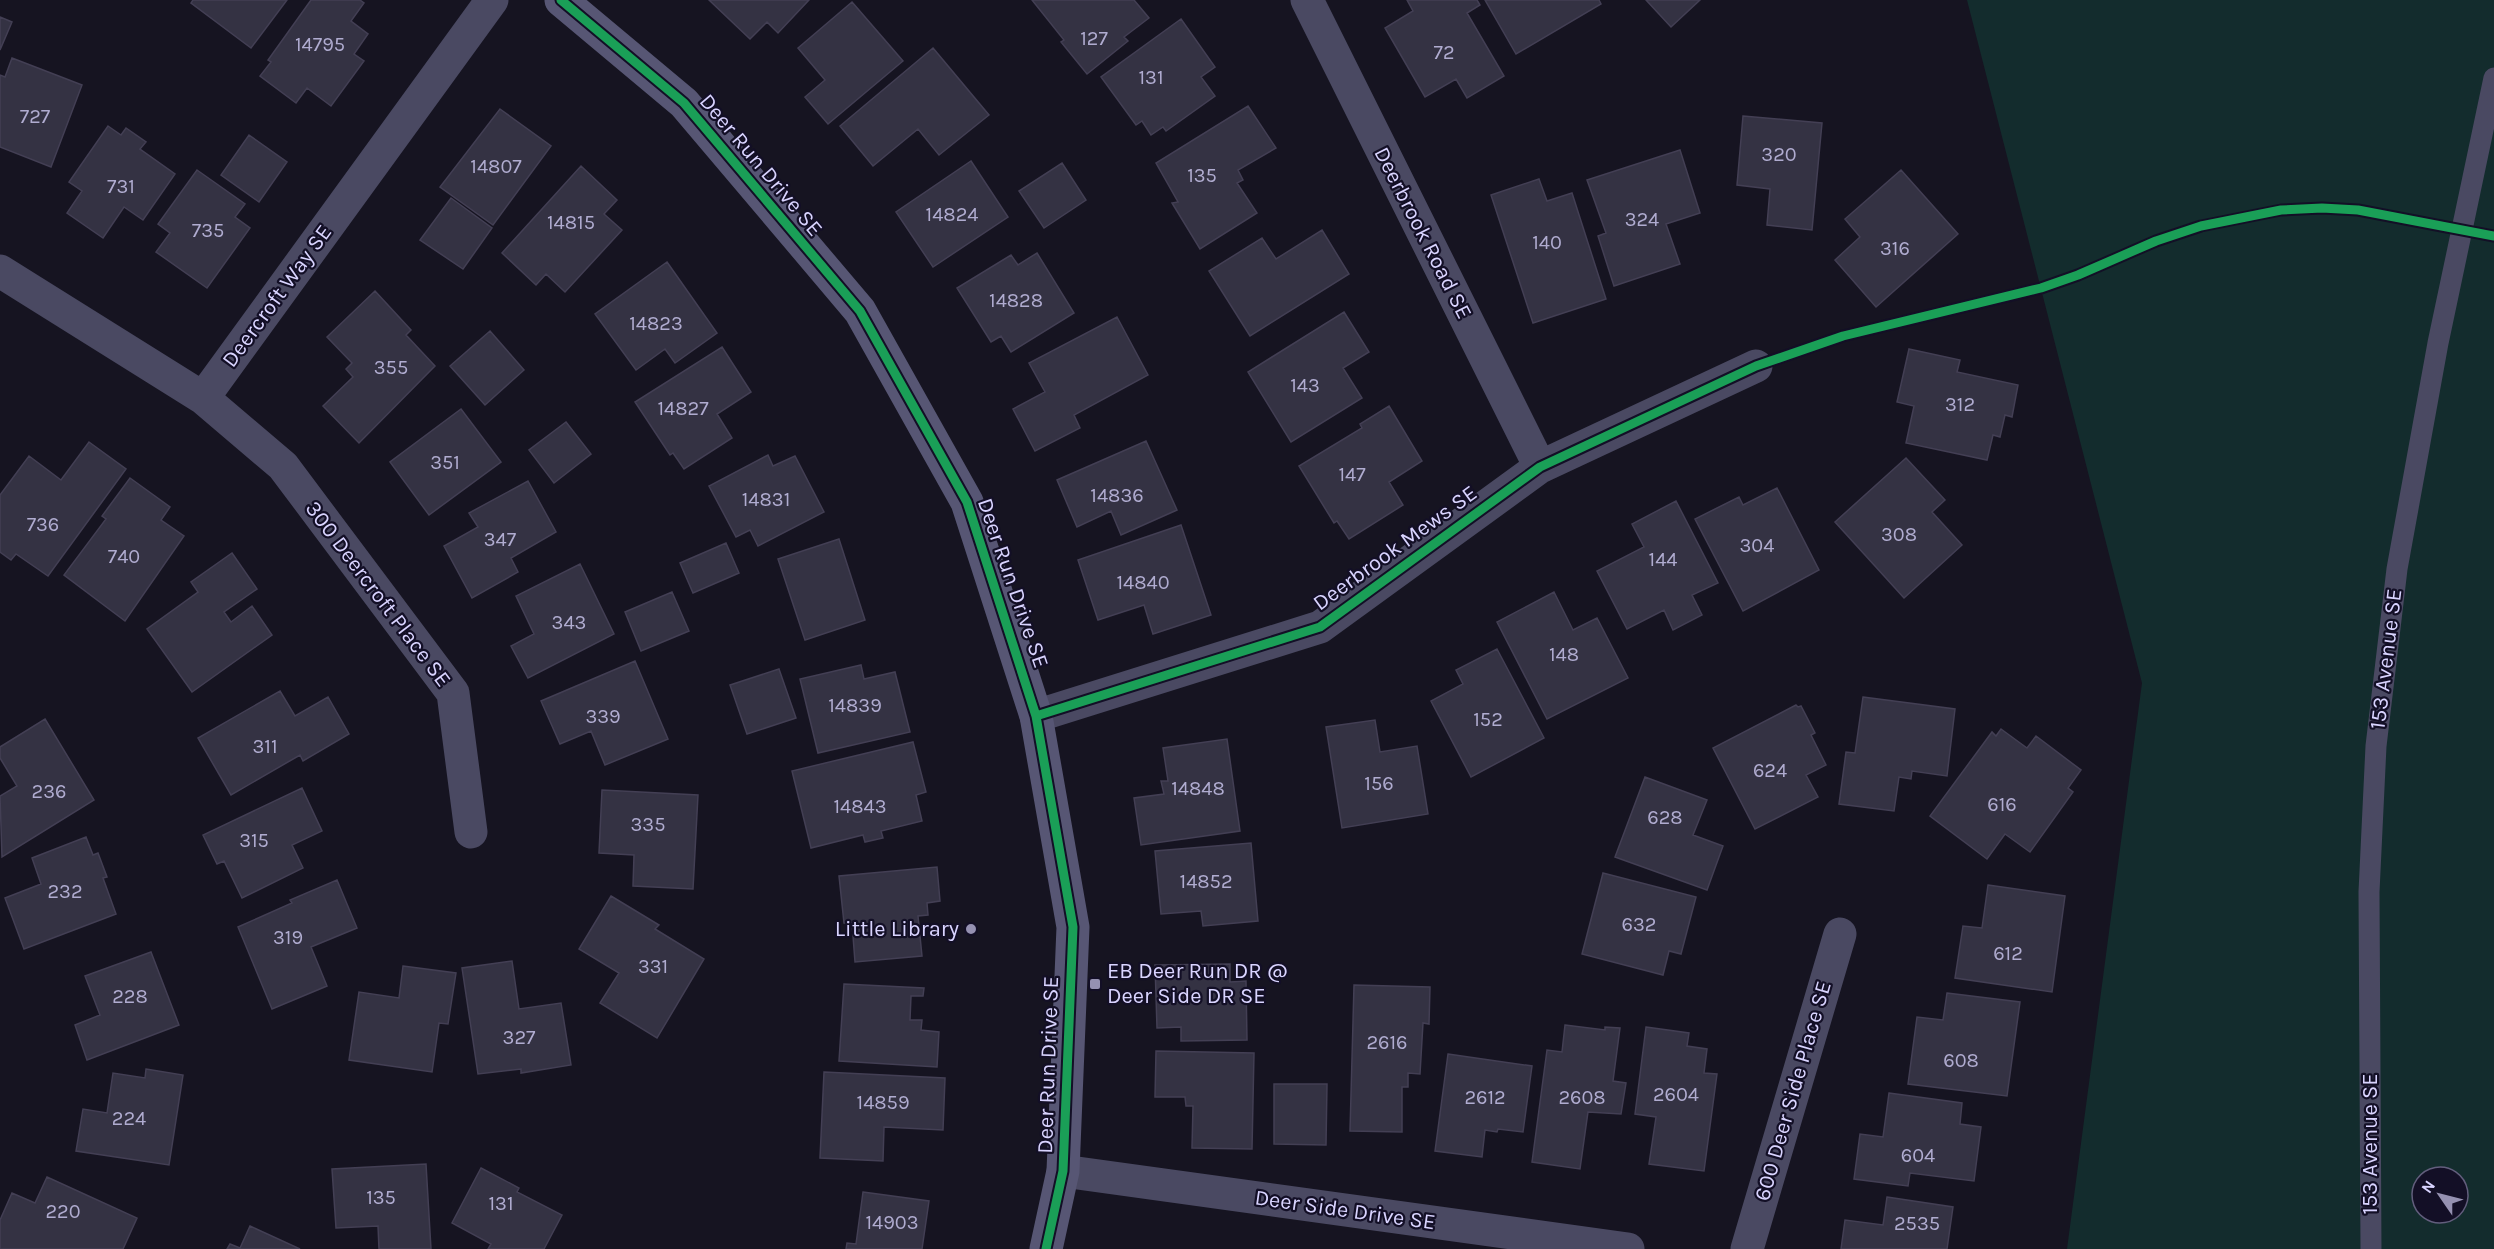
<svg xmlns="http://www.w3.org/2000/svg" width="2494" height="1249" font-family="Karla,sans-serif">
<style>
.green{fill:#132c2d;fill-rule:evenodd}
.building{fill:#343243;stroke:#433f54;stroke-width:1.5}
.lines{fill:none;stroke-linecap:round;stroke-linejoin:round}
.lane{stroke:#4a4962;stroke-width:21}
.street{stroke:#4a4962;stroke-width:33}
.secondary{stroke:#575674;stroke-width:33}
.cycleway-casing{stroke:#130f26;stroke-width:13}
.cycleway{stroke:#1a9f57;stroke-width:9}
.poi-dot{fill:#9591b1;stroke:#130f26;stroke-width:2}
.labels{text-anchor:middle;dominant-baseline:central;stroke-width:4.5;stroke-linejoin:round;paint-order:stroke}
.number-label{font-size:20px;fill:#b0acd0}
.street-label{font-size:22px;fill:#d9d4ff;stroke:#130f26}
.poi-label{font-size:22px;fill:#d9d4ff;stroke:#130f26;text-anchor:end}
</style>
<rect width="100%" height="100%" fill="#161421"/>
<path class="green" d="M1967 0H2494V1249H2067L2142 683ZM2422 1177H2458V1213H2422Z"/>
<path class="building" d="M193 0H287L251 48 191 3Z
M311 0H360L364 3 351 21 368 34 354 54 364 61 331 106 307 88 296 103 260 76 271 62 268 60Z
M709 0H809L778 33 767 22 750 39Z
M1032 0H1134L1149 18 1124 37 1128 41 1087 74 1061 42 1064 40Z
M1407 0H1477L1480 5 1467 13 1504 76 1467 98 1456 79 1425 97 1385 28 1413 11Z
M1485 0H1599L1601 4 1516 54Z
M1646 0H1700L1671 27Z
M852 2 903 61 828 124 805 97 825 80 798 48Z
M0 17 12 22 0 50Z
M1181 19 1215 67 1201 77 1215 96 1166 131 1163 127 1151 135 1142 121 1136 125 1101 77Z
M933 48 989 115 939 155 918 129 873 166 840 126Z
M12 58 82 85 51 167 0 147V75L5 77Z
M1248 106 1276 148 1238 170 1243 180 1237 183 1257 213 1200 249 1172 203 1178 202 1156 163Z
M500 109 551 146 493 225 440 187Z
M1743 116 1822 123 1812 230 1767 225 1770 189 1737 185Z
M108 126 121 135 126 128 146 142 140 149 175 174 143 220 124 207 103 238 67 213 82 191 69 182Z
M249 135 287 162 259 202 221 175Z
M1680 150 1700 213 1666 224 1680 264 1614 286 1598 236 1606 233 1587 180Z
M971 161 1008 217 933 267 896 212Z
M1062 163 1086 200 1044 228 1019 191Z
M581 166 617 200 604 214 622 230 565 292 546 274 536 285 502 253Z
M197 170 245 204 235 217 250 228 207 288 156 252 170 233 158 224Z
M1901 170 1958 234 1876 307 1835 260 1860 237 1845 219Z
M1539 179 1547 201 1572 193 1606 299 1533 323 1491 195Z
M451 198 492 228 463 269 420 240Z
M1322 230 1349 274 1250 336 1209 271 1262 238 1276 259Z
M1037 253 1074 313 1011 352 1001 336 991 342 957 288 1011 255 1018 265Z
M667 262 717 333 675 363 665 349 636 370 595 314Z
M375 291 411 330 406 335 435 366 359 443 323 406 353 377 346 369 352 363 327 337Z
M1344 312 1369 352 1343 368 1362 398 1291 442 1248 372Z
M1117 317 1148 375 1074 415 1080 428 1035 451 1013 409 1045 392 1029 363Z
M490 331 524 370 485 405 450 366Z
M722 347 751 392 717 414 732 438 684 469 673 453 670 455 635 402Z
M1909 349 1960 360 1957 372 2018 385 2012 417 2005 415 2000 437 1993 435 1987 460 1906 443 1914 406 1897 402Z
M1389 406 1422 461 1389 482 1403 505 1349 539 1337 521 1334 523 1299 466 1362 428 1360 424Z
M461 409 501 462 429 515 390 462Z
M566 422 591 454 554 483 529 450Z
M1146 441 1177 510 1121 535 1111 511 1077 527 1057 480Z
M89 442 126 469 48 576 16 554 11 560 0 552V495L29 456 61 480Z
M768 455 773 466 795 456 824 512 758 546 750 530 736 537 709 486Z
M1906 458 1945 500 1932 512 1962 545 1904 598 1835 522Z
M130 478 170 507 161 520 184 536 125 621 64 575 106 519 102 516Z
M528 481 556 532 511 558 518 572 472 598 444 546 478 527 469 513Z
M1777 488 1819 570 1743 611 1695 519 1739 497 1743 505Z
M1676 501 1718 583 1692 595 1702 615 1673 630 1664 610 1627 629 1597 571 1644 547 1632 524Z
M1181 525 1211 615 1153 634 1144 605 1098 620 1078 560Z
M839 539 865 620 805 640 778 559Z
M726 543 739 573 693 593 680 563Z
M232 553 257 589 224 612 231 622 252 606 272 635 192 692 147 629 198 592 191 582Z
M580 564 614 634 528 678 511 646 534 634 516 596Z
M672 592 689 631 641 651 625 612Z
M1554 592 1573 630 1597 618 1628 678 1547 719 1497 622Z
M1497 649 1544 738 1471 777 1431 701 1463 684 1456 670Z
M635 661 668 739 605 765 591 731 560 744 541 701Z
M861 665 864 679 895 672 910 732 818 753 800 679Z
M779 669 796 718 747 734 730 685Z
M280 691 295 716 328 697 349 734 303 761 300 755 231 795 198 738Z
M1863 697 1955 709 1947 776 1912 771 1911 779 1899 777 1894 811 1839 804 1846 752 1855 753Z
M1796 705 1798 707 1801 706 1815 733 1811 735 1826 765 1806 775 1818 797 1755 829 1713 748Z
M45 719 94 800 2 857 0 796 17 786 0 758V747Z
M1375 720 1380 752 1417 746 1428 814 1342 828 1326 727Z
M2001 729 2027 748 2036 736 2081 770 2068 788 2073 792 2030 852 2005 834 1987 859 1930 816 1992 732 1996 736Z
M1227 739 1240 831 1141 845 1134 798 1164 794 1161 781H1168L1163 748Z
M913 742 926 792 916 795 922 821 881 831 883 838 865 842 863 835 811 848 792 771Z
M1645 777 1707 800 1693 835 1723 846 1707 890 1615 857Z
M302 788 322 831 292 845 303 868 242 898 224 861 217 864 203 835Z
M602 790 698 795 693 889 633 886 634 855 599 853Z
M86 837 93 855 98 853 107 877 103 878 116 914 24 949 5 898 41 884 32 858Z
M1251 843 1258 921 1203 926 1201 911 1161 914 1155 851Z
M937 867 940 901 927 903 928 915 918 916 922 956 855 962 852 923H844L839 876Z
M1603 873 1696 897 1681 954 1669 951 1663 975 1582 954Z
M337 880 357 928 311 947 327 986 272 1009 238 927 292 903 290 900Z
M1988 885 2065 896 2052 992 1955 978 1963 926 1982 928Z
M611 896 659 925 655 929 704 959 657 1038 600 1003 619 973 579 949Z
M151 952 179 1025 87 1060 75 1025 100 1015 85 976Z
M512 961 519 1009 561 1003 571 1065 521 1073V1069L478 1074 462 968Z
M1230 964V982L1246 981 1247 1040 1181 1041V1027L1157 1028 1155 965Z
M403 966 456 973 448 1024 439 1023 432 1072 349 1060 359 992 399 998Z
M844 984 924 988 923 996H911L910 1020H922L921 1030 939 1032 937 1067 839 1061Z
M1354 985 1430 987 1429 1024 1423 1023 1420 1074 1408 1073V1087H1402V1132L1350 1131Z
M1947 993 2020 1002 2007 1096 1908 1084 1917 1017 1943 1020Z
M1565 1025 1605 1030V1027L1620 1028 1613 1081 1626 1083 1621 1114 1588 1112 1580 1169 1532 1162 1547 1050 1562 1052Z
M1646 1027 1689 1033 1687 1046 1707 1049 1704 1073 1717 1074 1704 1171 1649 1164 1656 1117 1635 1114Z
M1156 1051 1254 1053 1252 1149 1192 1148 1193 1106H1186L1185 1097H1155Z
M1448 1054 1532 1066 1523 1132 1498 1129 1497 1132 1485 1130 1482 1157 1435 1151Z
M146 1069 183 1075 169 1165 76 1151 83 1109 107 1113 113 1073 145 1078Z
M824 1072 945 1078 943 1130 884 1127 883 1161 820 1158Z
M1274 1084H1327L1326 1145 1274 1144Z
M1889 1093 1962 1103 1960 1124 1981 1127 1974 1181 1910 1173 1908 1186 1854 1179 1860 1134 1883 1137Z
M426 1164 431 1249H379L378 1226 336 1228 332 1169Z
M481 1168 519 1188 517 1192 562 1215 544 1249H488L491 1244 452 1223Z
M47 1177 137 1218 123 1249H0V1220L12 1193 35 1203Z
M863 1192 929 1201 922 1249H846L847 1243 856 1244Z
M1887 1197 1953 1207 1947 1249H1841L1845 1220 1883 1225Z
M250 1226 300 1249H227L230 1244 240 1248Z"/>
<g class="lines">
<path class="lane" d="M2371 1249 2369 892 2376 746 2397 569 2438 343 2494 78"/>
<path class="street" d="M1307 0 1540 467
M0 271 203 398 492 0
M203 398 283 466 453 693 471 832
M1036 716 1320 627 1540 467 1756 366
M1063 1171 1628 1249
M1747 1249 1840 934"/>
<path class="secondary" d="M561 0 684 103 860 311 967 502 1036 716 1073 927 1063 1171 1046 1249"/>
<g class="cycleway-casing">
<path id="cycleway" d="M561 0 684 103 860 311 967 502 1036 716 1073 927 1063 1171 1046 1249
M1036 716 1320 627 1540 467 1756 366 1843 336 2041 288 2078 275 2156 241 2201 226 2281 210 2322 208 2358 210 2494 236"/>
</g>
<use href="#cycleway" class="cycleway"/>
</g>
<g class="poi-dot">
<circle cx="971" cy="929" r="6"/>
<rect x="1089" y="978" width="12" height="12" rx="3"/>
</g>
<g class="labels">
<g class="number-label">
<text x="1094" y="38">127</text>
<text x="320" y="44">14795</text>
<text x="1444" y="52">72</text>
<text x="1151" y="77">131</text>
<text x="35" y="116">727</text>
<text x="1779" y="154">320</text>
<text x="496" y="166">14807</text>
<text x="1202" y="175">135</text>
<text x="121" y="186">731</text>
<text x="952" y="214">14824</text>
<text x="1642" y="219">324</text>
<text x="571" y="222">14815</text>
<text x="208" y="230">735</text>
<text x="1547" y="242">140</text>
<text x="1895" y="248">316</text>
<text x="1016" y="300">14828</text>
<text x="656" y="323">14823</text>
<text x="391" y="367">355</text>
<text x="1305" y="385">143</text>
<text x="1960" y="404">312</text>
<text x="683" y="408">14827</text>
<text x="445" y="462">351</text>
<text x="1352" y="474">147</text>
<text x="1117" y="495">14836</text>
<text x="766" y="499">14831</text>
<text x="43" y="524">736</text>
<text x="1899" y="534">308</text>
<text x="500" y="539">347</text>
<text x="1757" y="545">304</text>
<text x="124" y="556">740</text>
<text x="1663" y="559">144</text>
<text x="1143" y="582">14840</text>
<text x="569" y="622">343</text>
<text x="1564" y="654">148</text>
<text x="855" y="705">14839</text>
<text x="603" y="716">339</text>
<text x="1488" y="719">152</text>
<text x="265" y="746">311</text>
<text x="1770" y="770">624</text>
<text x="1379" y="783">156</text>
<text x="1198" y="788">14848</text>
<text x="49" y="791">236</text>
<text x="2002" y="804">616</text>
<text x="860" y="806">14843</text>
<text x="1665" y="817">628</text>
<text x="648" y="824">335</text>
<text x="254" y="840">315</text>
<text x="1206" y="881">14852</text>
<text x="65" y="891">232</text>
<text x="1639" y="924">632</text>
<text x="288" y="937">319</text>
<text x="2008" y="953">612</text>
<text x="653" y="966">331</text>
<text x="130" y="996">228</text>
<text x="519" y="1037">327</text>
<text x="1387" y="1042">2616</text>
<text x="1961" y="1060">608</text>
<text x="1676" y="1094">2604</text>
<text x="1485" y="1097">2612</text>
<text x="1582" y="1097">2608</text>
<text x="883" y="1102">14859</text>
<text x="129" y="1118">224</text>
<text x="1918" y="1155">604</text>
<text x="381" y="1197">135</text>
<text x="501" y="1203">131</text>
<text x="63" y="1211">220</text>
<text x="892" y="1222">14903</text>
<text x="1917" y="1223">2535</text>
</g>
<g class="street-label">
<text transform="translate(761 165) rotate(50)">Deer Run Drive SE</text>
<text transform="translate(1423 233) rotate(63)">Deerbrook Road SE</text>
<text transform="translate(277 296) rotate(-54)">Deercroft Way SE</text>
<text transform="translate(1395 548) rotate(-36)">Deerbrook Mews SE</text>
<text transform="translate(1013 583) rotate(71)">Deer Run Drive SE</text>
<text transform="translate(378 594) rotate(53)">300 Deercroft Place SE</text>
<text transform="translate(2386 659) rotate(-83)">153 Avenue SE</text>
<text transform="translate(1048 1065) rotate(-88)">Deer Run Drive SE</text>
<text transform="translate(1793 1091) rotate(-74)">600 Deer Side Place SE</text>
<text transform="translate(2370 1144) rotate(-90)">153 Avenue SE</text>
<text transform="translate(1345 1210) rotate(8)">Deer Side Drive SE</text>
</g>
<g class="poi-label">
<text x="959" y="929">Little Library</text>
<text x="1107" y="971" text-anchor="start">EB Deer Run DR @<tspan x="1107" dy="25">Deer Side DR SE</tspan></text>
</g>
</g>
<g transform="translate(2440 1195) rotate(305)"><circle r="28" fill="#130f26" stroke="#625e7d" stroke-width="1.5"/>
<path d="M0-4.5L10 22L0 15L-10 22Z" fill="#9591b1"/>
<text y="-9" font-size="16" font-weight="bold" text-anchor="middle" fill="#d9d4ff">N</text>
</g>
</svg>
